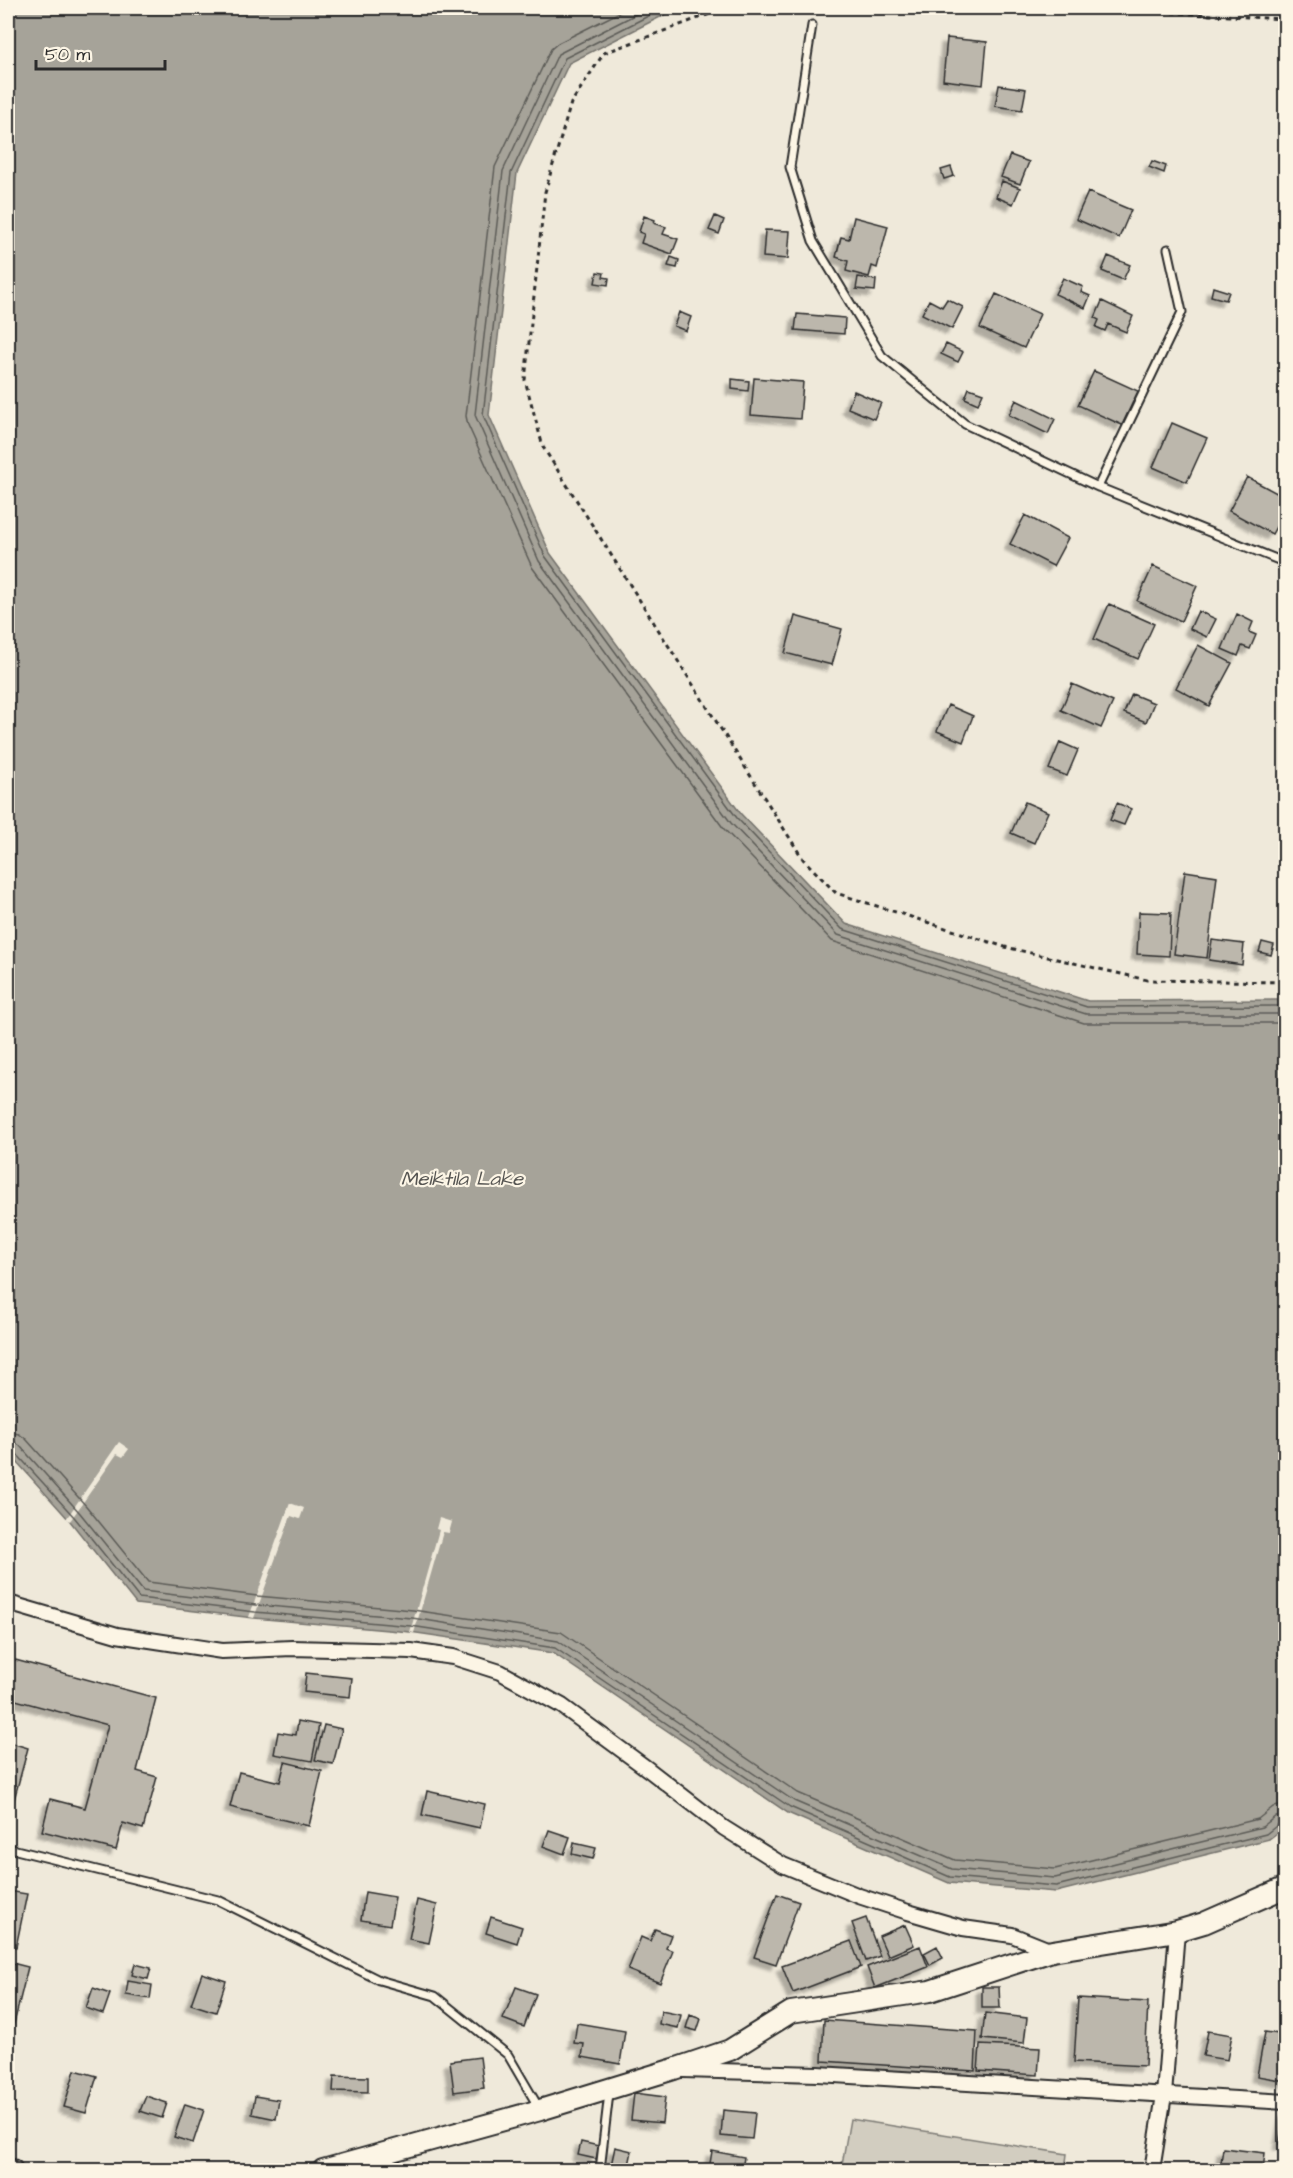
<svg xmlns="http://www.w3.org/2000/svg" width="1293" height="2178" font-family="'Architects Daughter',sans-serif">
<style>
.green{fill:#d2cdc0;stroke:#7e7c76;stroke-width:1.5}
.water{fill:#a6a399;stroke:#75736d;stroke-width:1.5}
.pier{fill:#efe9da}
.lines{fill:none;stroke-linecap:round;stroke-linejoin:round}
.shore{stroke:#5c5b57;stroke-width:1.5}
.building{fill:#bcb7ac;stroke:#2b2b2b;stroke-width:1.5;filter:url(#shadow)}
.lane-casing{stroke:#2b2b2b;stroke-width:11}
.street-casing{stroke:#2b2b2b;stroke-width:18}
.secondary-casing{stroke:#2b2b2b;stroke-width:24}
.path{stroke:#2b2b2b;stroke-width:3;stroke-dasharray:4.5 4.5;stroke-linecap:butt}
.lane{stroke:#fcf5e5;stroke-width:7}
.street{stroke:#fcf5e5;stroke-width:14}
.secondary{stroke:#fcf5e5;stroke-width:20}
.labels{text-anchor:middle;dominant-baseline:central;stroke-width:4.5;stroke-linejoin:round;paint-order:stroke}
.water-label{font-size:20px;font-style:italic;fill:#565552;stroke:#fcf5e5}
</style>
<defs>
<filter id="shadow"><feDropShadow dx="-5.5" dy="5.5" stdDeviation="1.5" flood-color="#0004"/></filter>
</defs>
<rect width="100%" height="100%" fill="#efe9da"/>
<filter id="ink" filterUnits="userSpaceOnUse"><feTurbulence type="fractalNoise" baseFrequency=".0167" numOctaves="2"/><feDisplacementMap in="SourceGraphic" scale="12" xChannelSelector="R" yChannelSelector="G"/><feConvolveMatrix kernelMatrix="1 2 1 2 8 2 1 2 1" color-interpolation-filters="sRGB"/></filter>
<g filter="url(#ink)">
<path class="green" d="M850 2119 1067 2154 1065 2170H841Z"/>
<path class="water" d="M8 8H678L569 63 517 173 489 415 550 553 741 814 846 924 1088 1001 1285 1000 1286 1826 1269 1839 1056 1892 949 1883 788 1813 553 1653 410 1632 254 1618 136 1604 70 1521 8 1452Z"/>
<path class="pier" d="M119 1442 129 1449 123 1457 117 1454 70 1521 66 1519Z
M290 1503 304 1508 300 1519 291 1516 254 1618 249 1617Z
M439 1518 452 1522 449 1533 443 1532 414 1633 410 1632 439 1530 436 1529Z"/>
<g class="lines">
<path class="shore" d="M628 8 558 43 551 49 495 167 466 416 468 425 532 567 724 829 832 941 1084 1023H1286
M648 8 558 54 503 171 475 415 539 561 731 823 838 935 1086 1014H1286
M664 8 565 58 511 173 483 415 545 556 737 818 842 929 1087 1007 1286 1006
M8 1432 19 1434 26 1439 87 1507 148 1582 257 1596 413 1610 561 1632 798 1793 955 1860 1055 1869 1258 1819 1273 1807 1286 1805
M8 1441 15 1442 20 1446 80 1513 143 1591 256 1605 412 1618 558 1641 794 1801 952 1869 1055 1878 1262 1827 1276 1816 1286 1814
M8 1449 14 1451 75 1518 139 1598 255 1612 411 1626 555 1648 790 1807 950 1877 1056 1886 1266 1834 1280 1823 1286 1822"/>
</g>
<path class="building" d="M947 38 987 42 983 85 943 80Z
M999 85 1026 89 1022 110 995 106Z
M1010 155 1029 162 1020 184 1001 177Z
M1152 161 1166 166 1164 173 1149 167Z
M951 167 954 176 944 179 941 170Z
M1002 181 1020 188 1013 204 996 197Z
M1088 192 1131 210 1119 238 1076 219Z
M644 216 655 220 654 223 666 227 663 234 678 239 672 254 641 243 644 234 639 232Z
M715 216 724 220 719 234 709 230Z
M854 217 888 226 877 268 872 266 869 277 846 271 848 261 836 257 841 237 849 239Z
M765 230 790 231 788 259 763 257Z
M1108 256 1130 265 1123 280 1102 271Z
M671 257 679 260 677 268 668 266Z
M597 272 604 273 603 277 609 278 608 285 595 283Z
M858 277 876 280 875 291 856 289Z
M1063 278 1083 287 1081 292 1090 296 1085 308 1055 294Z
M1213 287 1229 292 1226 300 1211 296Z
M996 294 1040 314 1024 348 980 328Z
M947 299 963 307 952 329 922 314 929 300 942 307Z
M1102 301 1133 316 1126 332 1108 324 1105 331 1096 327 1099 320 1095 318Z
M679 312 691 317 686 331 674 326Z
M797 314 845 318 844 334 795 330Z
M946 344 963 352 958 362 941 354Z
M1094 371 1138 391 1122 425 1078 405Z
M754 378 803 382 800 419 751 415Z
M732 379 749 381 748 391 732 389Z
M969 388 983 393 978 404 965 398Z
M854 391 881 403 874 419 848 408Z
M1016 400 1055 419 1048 434 1009 415Z
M1172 423 1207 438 1187 482 1153 467Z
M1247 477 1286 498V509L1272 534 1229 511Z
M1025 515 1068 538 1053 566 1010 544Z
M1153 566 1197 586 1181 621 1137 601Z
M1109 604 1154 624 1138 659 1094 639Z
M1198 611 1216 619 1207 637 1190 629Z
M1237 614 1253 622 1249 632 1256 635 1250 649 1242 646 1238 656 1222 649Z
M795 616 842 629 832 665 785 653Z
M1198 645 1232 663 1209 706 1176 688Z
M1072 684 1113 702 1101 728 1061 710Z
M1132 694 1154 703 1146 722 1124 713Z
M948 705 973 716 963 742 937 731Z
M1060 742 1078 750 1067 776 1049 769Z
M1025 802 1048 812 1034 843 1011 833Z
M1117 803 1131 809 1124 825 1110 820Z
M1185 871 1217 876 1207 958 1174 954Z
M1139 912 1171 913 1169 956 1137 954Z
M1212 940 1244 944 1242 965 1209 960Z
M1262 942 1274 945 1271 955 1259 952Z
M8 1658 156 1698 137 1771 157 1777 143 1829 123 1823 116 1850 42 1831 50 1799 85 1808 108 1725 8 1698Z
M306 1673 352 1678 350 1697 304 1692Z
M298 1721 319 1725 312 1761 274 1754 278 1732 296 1735Z
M324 1725 342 1729 333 1764 315 1760Z
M8 1742 28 1748 8 1822Z
M285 1762 322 1771 309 1826 230 1807 239 1772 280 1782Z
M427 1791 485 1804 480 1828 422 1815Z
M549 1830 570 1837 564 1854 543 1846Z
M574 1843 596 1848 593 1859 572 1854Z
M8 1891 27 1894 16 1947 8 1946Z
M365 1892 395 1897 390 1925 361 1920Z
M777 1894 799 1902 776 1964 754 1957Z
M417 1900 437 1905 429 1943 409 1939Z
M491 1917 522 1927 517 1943 486 1933Z
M866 1918 880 1956 866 1961 852 1923Z
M905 1925 914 1945 888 1956 879 1936Z
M655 1929 671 1935 666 1948 673 1951 660 1983 628 1970 641 1937 650 1941Z
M851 1941 861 1967 793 1993 782 1966Z
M920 1946 928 1967 875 1988 867 1967Z
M937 1946 943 1958 930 1965 924 1953Z
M8 1962 28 1967 10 2040H8Z
M135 1964 151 1968 148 1979 132 1975Z
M202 1973 226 1981 216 2012 191 2004Z
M128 1981 152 1985 150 1999 126 1995Z
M516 1987 536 1994 524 2027 503 2019Z
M982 1987H999L1000 2008H982Z
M93 1988 110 1994 103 2014 86 2008Z
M1078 1998 1148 2002 1145 2066 1074 2062Z
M661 2011 681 2015 678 2028 659 2024Z
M985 2013 1027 2018 1024 2043 982 2039Z
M690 2015 701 2019 697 2031 686 2028Z
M824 2020 977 2031 975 2071 822 2061Z
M577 2023 625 2031 620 2064 582 2057 584 2044 574 2043Z
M1208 2031 1232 2035 1227 2060 1203 2056Z
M1265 2032 1286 2035V2081L1257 2076Z
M980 2045 1040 2048 1038 2075 978 2071Z
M480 2057 484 2088 454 2092 450 2061Z
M75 2070 97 2076 86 2113 64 2107Z
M334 2076 368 2077V2092L333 2091Z
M634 2093 665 2097 662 2123 631 2120Z
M146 2096 167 2103 162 2118 140 2111Z
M255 2096 279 2100 276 2119 252 2114Z
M185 2104 204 2110 193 2143 174 2137Z
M723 2110 755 2113 752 2139 721 2136Z
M1285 2111 1286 2112V2145L1279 2144Z
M581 2142 599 2146 596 2159 578 2155Z
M615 2147 632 2151 628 2170H610Z
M1223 2148 1265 2153 1263 2170H1220Z
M712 2151 744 2157 742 2170H709Z"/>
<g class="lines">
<g class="lane-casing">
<path id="lane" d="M812 25 790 167 813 241 882 356 965 424 1098 487 1286 563
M1098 487 1182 312 1168 249
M8 1848 218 1900 379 1980 435 1996 508 2055 539 2108
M600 2170 609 2093"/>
</g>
<g class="street-casing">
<path id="street" d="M8 1603 117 1635 222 1651 292 1648 411 1651 453 1657 500 1672 562 1706 649 1770 724 1828 783 1865 859 1896 908 1912 963 1928 1012 1935 1052 1951
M683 2070 818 2074 1286 2102
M1152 2170 1164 2095 1177 1931"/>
</g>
<g class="secondary-casing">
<path id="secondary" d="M8 2169 12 2170
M323 2170 540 2110 674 2069 730 2050 791 2012 930 1991 1052 1951 1177 1931 1204 1923 1286 1887"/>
</g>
<path class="path" d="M726 8 604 53 571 103 545 192 525 380 543 447 803 859 836 893 1005 947 1147 980 1286 982
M1082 8 1286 19"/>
<use href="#lane" class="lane"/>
<use href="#street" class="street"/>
<use href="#secondary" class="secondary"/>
</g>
</g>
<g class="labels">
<g class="water-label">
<text x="462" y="1179">Meiktila Lake</text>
</g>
</g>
<rect width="1293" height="2178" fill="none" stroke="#fcf5e5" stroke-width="30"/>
<rect x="15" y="15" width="1263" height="2148" fill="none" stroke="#2b2b2b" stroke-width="2" filter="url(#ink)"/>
<path d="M36 60v9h129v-9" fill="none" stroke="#2b2b2b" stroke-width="3"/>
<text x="45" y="60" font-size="18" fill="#2b2b2b" stroke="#fcf5e5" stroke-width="4.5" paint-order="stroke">50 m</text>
</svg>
